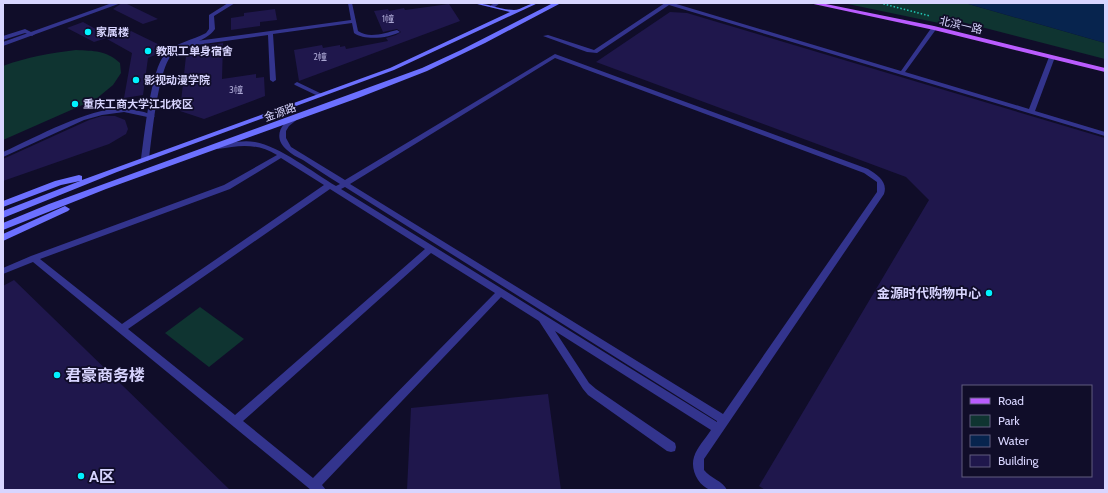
<svg xmlns="http://www.w3.org/2000/svg" width="1108" height="493" font-family="Cabin,'Noto Sans SC',sans-serif">
<style>
.green{fill:#0f3431}
.water{fill:#07244e}
.building{fill:#1f174c;fill-rule:evenodd}
.lines{fill:none;stroke-linecap:round;stroke-linejoin:round}
.path{stroke:#22c6b4;stroke-width:1.5;stroke-dasharray:1.5 2;stroke-linecap:butt}
.lane{fill:#33348d;fill-rule:evenodd}
.street{fill:#33348d;fill-rule:evenodd}
.secondary{fill:#6c70ff;fill-rule:evenodd}
.primary{fill:#ba5cff;fill-rule:evenodd}
.poi-dot{fill:#01f2ff;stroke:#100d29;stroke-width:1.5}
.labels{text-anchor:middle;dominant-baseline:central;stroke-width:3.5;stroke-linejoin:round;paint-order:stroke}
.far-number-label{font-size:9px;fill:#aaa6d2}
.far-street-label{font-size:11px;fill:#d8d5ff;stroke:#100d29}
.far-poi-label{font-size:11px;font-weight:bold;fill:#d8d5ff;stroke:#100d29;text-anchor:start}
.poi-label{font-size:13px;font-weight:bold;fill:#d8d5ff;stroke:#100d29;text-anchor:end}
.near-poi-label{font-size:16px;font-weight:bold;fill:#d8d5ff;stroke:#100d29;text-anchor:start}
</style>
<rect width="100%" height="100%" fill="#100d29"/>
<path class="green" d="M843 3H965L1105 43V59L958 21V27Z
M76 50C94 51 106 50 120 63L121 73 113 85 96 99 3 140V66C27 57 51 53 76 50Z
M200 307 244 339 209 367 165 333Z"/>
<path class="water" d="M965 3H1105V43Z"/>
<path class="building" d="M122 3H125L158 19 143 24 113 9Z
M449 4 460 21 299 81 294 50 322 45 323 48 340 45V47L345 46 346 49 388 41 386 38 396 35 401 32 397 29 383 32 374 11 388 9 389 11 404 8 405 10Z
M275 9 277 20 260 22V26L231 30V18L244 16V13Z
M670 12 687 13 1105 138V490H765L759 486 929 200 906 177 596 62ZM963 386H1091V476H963Z
M83 22 110 37 94 42 67 28Z
M131 31 168 49 148 58 143 95 124 98 132 53 107 39Z
M223 43 222 79 256 74V78L264 77 265 96 204 119 180 111 186 56 202 46Z
M102 116H115L125 120 128 129 126 134 109 144 3 181V159L89 120Z
M14 280 230 490H3V286Z
M548 394 561 490H407L411 408Z"/>
<g class="lines">
<path class="path" d="M880 3 930 16"/>
<path class="lane" d="M348 3H352L358 31C369 39 385 33 397 30L400 32C389 38 365 41 354 33L352 23 273 34 276 80 273 82 270 80 268 35 189 46 186 44 189 42 351 20Z
M495 3H500L495 7H491V5Z
M665 3H673L901 71 932 27H936L937 28 905 72 1029 109 1049 57 1054 56 1055 57 1035 111 1105 132V136L669 5 597 53 587 52 543 36 548 35 594 50Z
M25 29 35 34 32 36 25 33 3 40V36Z
M555 54 868 169C878 175 888 182 884 194L704 459V470C710 478 723 481 727 490 722 490 715 491 711 490 698 486 690 469 694 457 697 447 706 438 711 430L555 331 589 383 596 389 675 443 676 447 675 451 671 452 667 451 588 395 583 389 539 321 501 297 322 485 326 490H311L33 262 3 274V268L31 256 224 185 277 155C257 143 240 145 218 149L216 148V146C228 143 242 140 255 142 279 146 314 173 336 186L340 184C327 176 315 168 303 160 297 157 291 154 287 150 272 138 281 121 296 116L299 118 289 126 286 131V138L291 147 345 180ZM555 58 864 173 877 182V192L723 414 350 184ZM281 158 324 185 122 324 40 259 230 189ZM345 187 717 421V422L341 189ZM330 189 425 249 235 415 128 329ZM431 253 495 293 313 478 243 421Z
M297 82 322 94 323 95 322 96H318L295 85 294 84Z
M124 108 144 112 155 116 152 118 124 112 102 115 84 120 3 157V152C39 136 85 109 124 108Z"/>
<path class="street" d="M112 3H121L3 46V42Z
M228 3H235L214 16 215 29C205 43 186 43 173 54 158 66 152 138 149 159L148 161H142L141 159C144 137 151 69 165 54 175 43 193 40 206 33L209 29V15Z"/>
<path class="secondary" d="M473 3C487 3 501 10 514 10 521 10 528 3 538 3L394 70 117 172 3 218V211L80 181 61 185 3 207V201L55 181 79 175 82 176V180L390 68 510 12Z
M553 3H561L485 43 427 71 358 98 106 189 3 230V223L49 204 422 68 461 50Z
M65 206 70 209 68 211 3 241V234Z"/>
<path class="primary" d="M809 3H821L934 26 1105 68V72L934 30Z"/>
</g>
<g class="poi-dot">
<circle cx="88" cy="32" r="4"/>
<circle cx="148" cy="51" r="4"/>
<circle cx="136" cy="80" r="4"/>
<circle cx="75" cy="104" r="4"/>
<circle cx="989" cy="293" r="4"/>
<circle cx="57" cy="375" r="4"/>
<circle cx="81" cy="476" r="4"/>
</g>
<g class="labels">
<g class="far-number-label">
<text x="388" y="18">1幢</text>
<text x="320" y="56">2幢</text>
<text x="236" y="89">3幢</text>
</g>
<g class="far-street-label">
<text transform="translate(961 25) rotate(13)">北滨一路</text>
<text transform="translate(280 112) rotate(-20)">金源路</text>
</g>
<g class="far-poi-label">
<text x="96" y="32">家属楼</text>
<text x="156" y="51">教职工单身宿舍</text>
<text x="144" y="80">影视动漫学院</text>
<text x="83" y="104">重庆工商大学江北校区</text>
</g>
<g class="poi-label">
<text x="981" y="293">金源时代购物中心</text>
</g>
<g class="near-poi-label">
<text x="65" y="375">君豪商务楼</text>
<text x="89" y="476">A区</text>
</g>
</g>
<rect width="1108" height="493" fill="none" stroke="#d8d5ff" stroke-width="8"/>
<rect x="962" y="385" width="130" height="92" fill="#100d29" stroke="#605d7f"/>
<rect x="970" y="398" width="20" height="6" fill="#ba5cff" stroke="#605d7f"/>
<text x="998" y="405" font-size="12" fill="#d8d5ff">Road</text>
<rect x="970" y="415" width="20" height="12" fill="#0f3431" stroke="#605d7f"/>
<text x="998" y="425" font-size="12" fill="#d8d5ff">Park</text>
<rect x="970" y="435" width="20" height="12" fill="#07244e" stroke="#605d7f"/>
<text x="998" y="445" font-size="12" fill="#d8d5ff">Water</text>
<rect x="970" y="455" width="20" height="12" fill="#1f174c" stroke="#605d7f"/>
<text x="998" y="465" font-size="12" fill="#d8d5ff">Building</text>
</svg>
